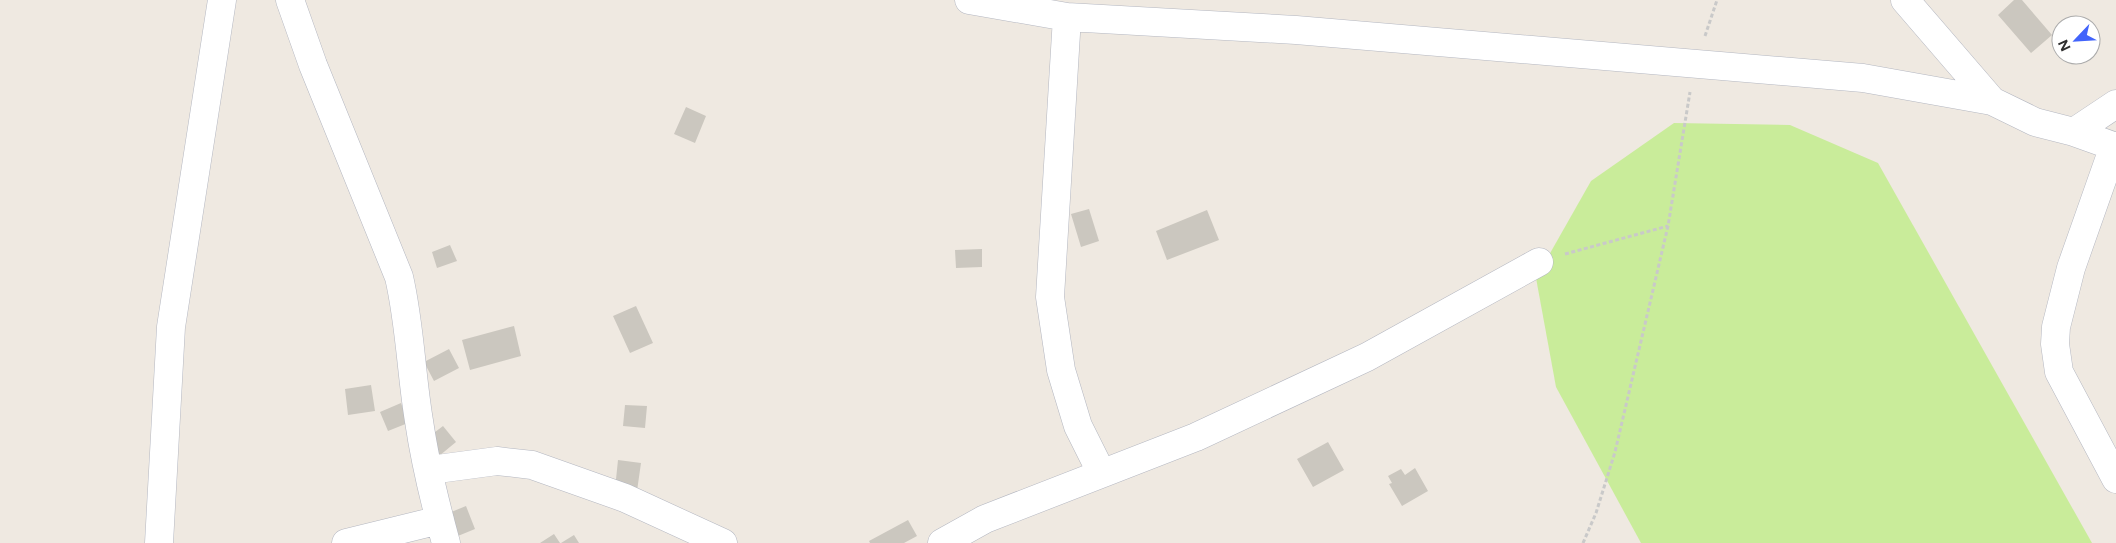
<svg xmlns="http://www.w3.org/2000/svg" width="2116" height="543" font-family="Figtree,sans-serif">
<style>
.pitch{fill:#c9ec9a}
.building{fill:#cbc7bf}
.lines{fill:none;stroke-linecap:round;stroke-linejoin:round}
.minor-casing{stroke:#b4b7c1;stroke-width:29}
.path{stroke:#c9c9c9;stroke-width:3;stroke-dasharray:4 2.5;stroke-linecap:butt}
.minor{stroke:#fff;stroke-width:28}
</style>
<rect width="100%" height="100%" fill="#efe9e1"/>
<path class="pitch" d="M1674 123 1790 125 1878 163 2092 543H1641L1556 387 1536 278 1591 181Z"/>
<path class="building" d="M2014 0H2022L2052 35 2031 53 1998 15Z
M686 107 706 116 695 143 674 134Z
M1089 209 1099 241 1081 247 1071 214Z
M1207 210 1219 240 1167 260 1156 231Z
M450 245 457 261 437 268 432 252Z
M982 249V267L956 268 955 250Z
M636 306 653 343 630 353 613 316Z
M514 326 521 356 470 370 462 340Z
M449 349 459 368 434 381 424 362Z
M371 385 375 411 348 415 345 389Z
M401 403 408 423 388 431 380 412Z
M625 405 647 406 645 428 623 426Z
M443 426 456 442 439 456 426 439Z
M1328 442 1344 470 1313 487 1297 459Z
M618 460 641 463 637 491 615 489Z
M1415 468 1428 491 1402 506 1389 484 1392 483 1388 476 1401 469 1405 475Z
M466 506 475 529 453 538 444 515Z
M908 520 917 536 904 543H870L869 541Z
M554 534 560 543H540Z
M574 535 579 543H561Z"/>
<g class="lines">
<g class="minor-casing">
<path id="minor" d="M290 0 313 65 399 277C410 324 411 373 419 421 425 462 435 503 446 543
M969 0 1067 17 1296 30 1863 78 1992 101
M1905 0 1992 101 2035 122 2074 132 2116 147
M1067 17 1050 297 1061 370 1078 426 1101 472
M2074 132 2116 104
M2114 146 2071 268 2056 327 2055 344 2059 372 2116 479
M430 470 497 461 532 465 625 498 723 543
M159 543 171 327 222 0
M346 543 440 520
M942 543 985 519 1196 437 1367 357 1539 262"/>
</g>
<path class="path" d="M1705 36 1717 0
M1565 254 1668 226
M1583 543 1596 513 1615 452 1668 226 1690 92"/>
<use href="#minor" class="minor"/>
</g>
<g transform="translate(2076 40) rotate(245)"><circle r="24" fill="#ffffff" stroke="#ababab"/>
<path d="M0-4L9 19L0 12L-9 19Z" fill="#4264fb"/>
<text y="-8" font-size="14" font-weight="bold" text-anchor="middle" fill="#2e2e2e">N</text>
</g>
</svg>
